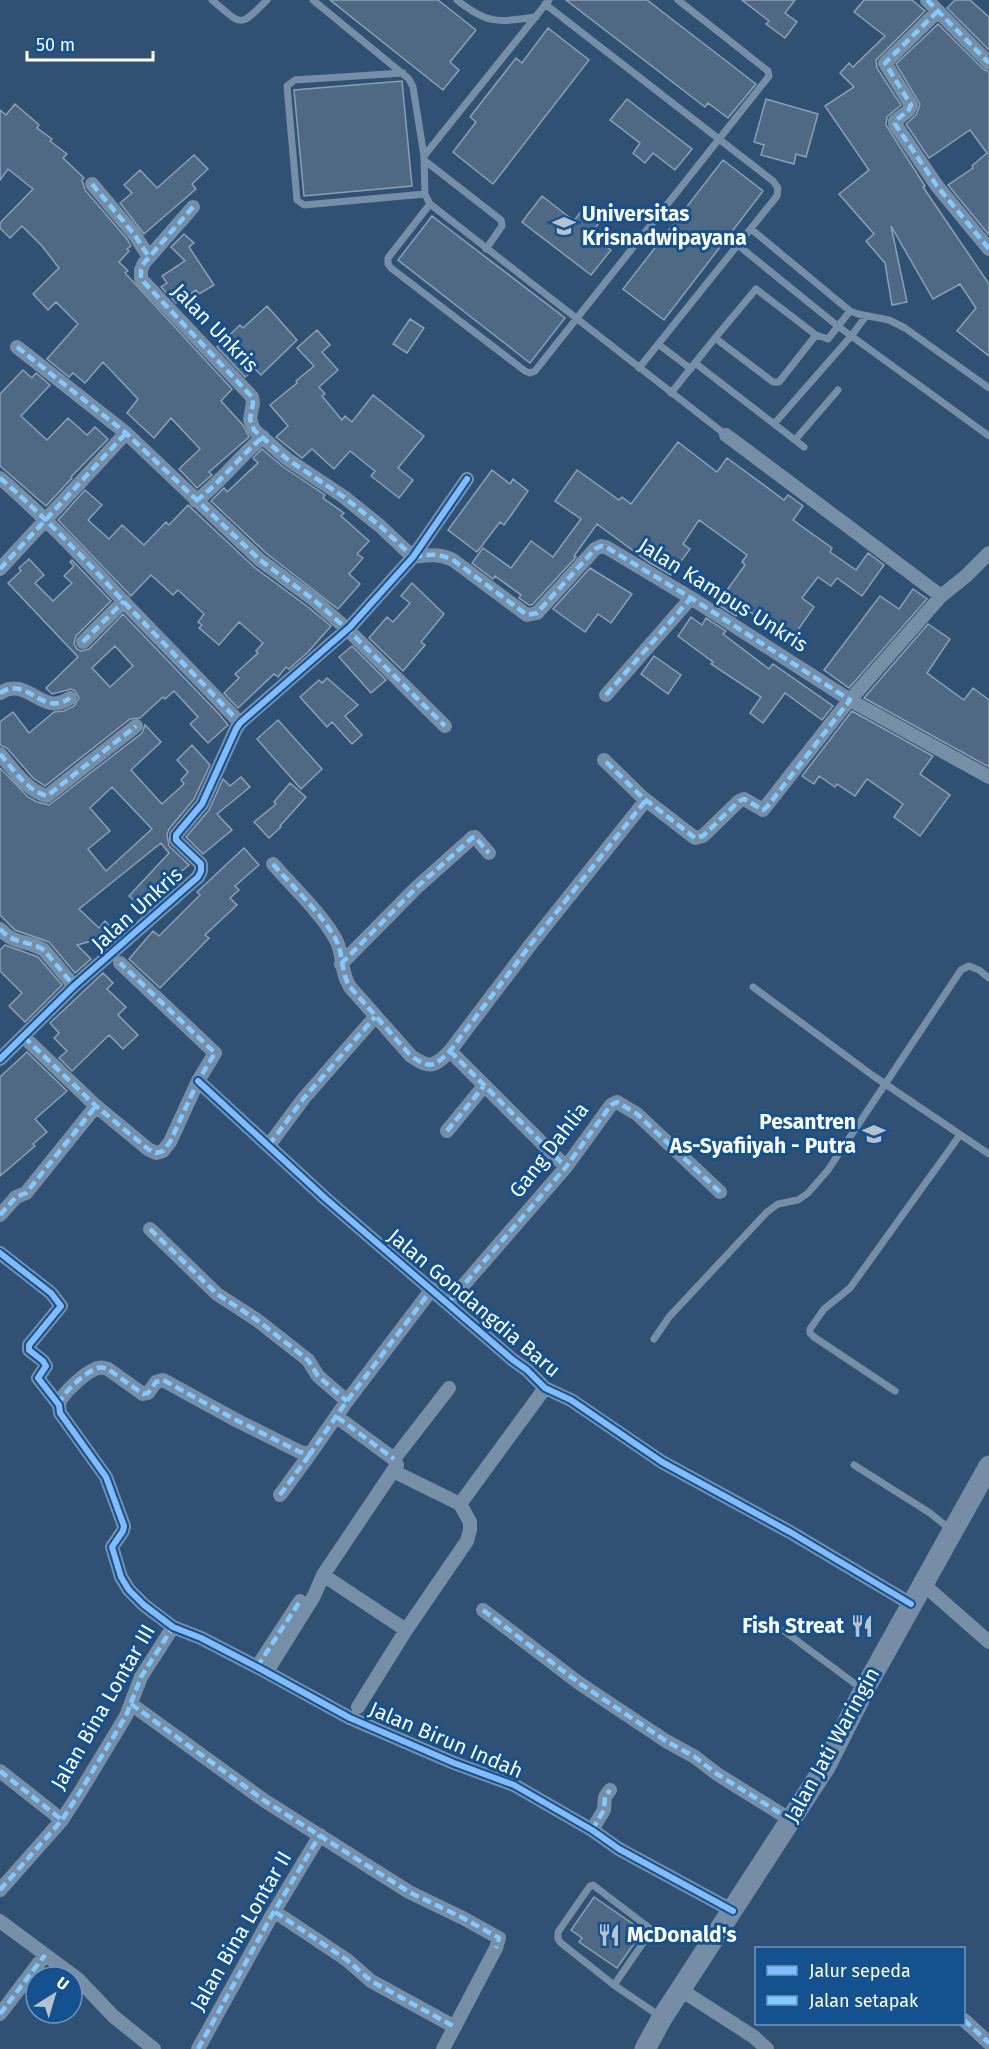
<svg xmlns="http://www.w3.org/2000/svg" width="989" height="2049" font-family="'Fira Sans',sans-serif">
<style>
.building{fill:#4f6984;stroke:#8ca0b4;stroke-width:1.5;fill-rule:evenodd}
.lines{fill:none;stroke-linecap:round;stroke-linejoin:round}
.service{stroke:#778fa6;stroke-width:7}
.minor{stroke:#778fa6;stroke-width:14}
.primary{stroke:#778da5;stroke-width:21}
.quiet{stroke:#80caff;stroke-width:4.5;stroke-dasharray:9 4.5;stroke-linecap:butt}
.cycleway-casing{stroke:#14518f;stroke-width:10}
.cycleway{stroke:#80bcff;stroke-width:6}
.labels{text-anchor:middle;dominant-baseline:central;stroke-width:6;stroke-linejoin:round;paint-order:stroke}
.poi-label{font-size:21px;font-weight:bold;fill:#fff;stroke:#14518f;text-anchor:start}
.street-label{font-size:21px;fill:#fff;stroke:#14518f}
</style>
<rect width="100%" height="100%" fill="#305173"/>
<path class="building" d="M330 0H438L476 30 450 62 459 70 443 90Z
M566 0H647L756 84 728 118 708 103 705 107Z
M742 0H795L785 13 797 22 785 38 766 24 769 21Z
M864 0H912L925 11 876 60 877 68 901 105 887 117 886 125 925 186 923 187 989 284V356L957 331 976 308 960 284 933 299 891 226 907 302 892 305 885 263 866 241 874 234 839 194 869 170 825 106 854 87 840 73 849 63 853 67 885 36 854 12Z
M955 0H970L989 17V50L947 8Z
M938 24 983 69 989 72V235L948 185 973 168 972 166 987 153 970 130 929 158 906 124 916 115 920 104 896 64Z
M548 28 589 60 493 184 453 152 476 122 470 117 516 58 522 63Z
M402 81 412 186 304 196 294 90Z
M627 99 692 149 675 170 653 153 645 163 633 153 640 143 610 120Z
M766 99 818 114 806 157 796 154 794 164 761 155 764 145 754 142Z
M15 104 39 125 37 128 52 139 50 141 67 154 63 158 84 178 82 180 85 190 127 239 131 246 127 249 129 251 119 262 128 271 125 273 232 389 221 401 243 425 249 437 209 472 212 475 197 488 179 469 200 449 171 418 154 438 127 413 138 399 103 362 85 383 73 373 69 377 47 359 78 324 56 302 48 310 33 294 59 268 42 246 22 226 10 238 0 228V223L33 189 8 169 0 180V110L6 115Z
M194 155 208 169 192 184 196 189 144 234 120 203 132 193 124 185 140 170 157 188Z
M723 160 763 191 664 320 623 289Z
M542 196 574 221 582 210 599 223 591 234 611 250 591 275 522 222Z
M432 216 565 318 530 363 398 260Z
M184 234 194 243 189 247 214 285 199 294 196 290 176 303 161 287 167 283 162 276 185 261 171 247Z
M267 306 297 340 261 375 255 369 245 377 217 347 240 325 243 328Z
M410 319 424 328 407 353 393 344Z
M317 330 330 345 322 352 338 370 319 387 325 394 322 396 342 420 345 416 352 422 373 395 424 436 398 468 413 480 399 498 371 476 375 471 350 451 334 469 312 449 302 458 276 437 288 426 270 405 297 383 296 381 314 366 297 348Z
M23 370 32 378 36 373 50 385 21 416 47 440 68 418 87 435 95 427 108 439 71 477 72 478 46 506 0 466V394Z
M678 442 717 472 727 458 784 500 788 495 803 506 793 520 832 548 830 552 856 570 868 553 884 565 862 596 837 578 831 586 818 577 802 598 814 607 788 644 776 635 778 632 743 607 736 616 717 604 745 565 742 562 747 555 699 520 683 544 690 549 671 575 650 563 597 524 574 556 576 557 532 605H529L519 598 521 595 495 576 493 579 472 563 483 548 511 568 531 541 553 557 581 519 555 501 577 470 619 500 622 497 631 504Z
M262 449 282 466 325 495 323 498 344 513 341 516 369 541 357 554 363 558 349 574 360 584 338 609 266 553 211 501 224 488 227 492 258 463 253 458Z
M492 470 510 484 513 479 528 491 504 525 500 522 477 552 448 530Z
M85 490 102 505 88 520 109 539 122 525 144 545 166 522 169 525 188 505 254 567 308 607 331 626 309 651 289 669 286 667 278 677 274 674 238 708 224 693 239 678 235 674 258 653 256 651 263 643 239 622 219 645 199 628 202 625 198 622 204 614 178 590 173 595 151 575 131 596 58 520Z
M29 559 44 575 35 583 53 601 72 583 64 576 74 566 70 562 72 560 111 601 76 636 74 644 77 649 81 651 89 649 123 614 219 714 228 725 208 743 190 724 198 717 174 691 165 699 163 697 140 718 130 719 45 786 33 778 7 748 0 745V722L13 712 29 733 54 712 64 711 74 706 79 698 75 691 71 689 52 694 46 688 78 657 8 583 21 571 19 568ZM115 646 133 666 110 687 92 668Z
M590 568 632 594 611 623 598 614 585 632 553 609Z
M412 583 444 614 421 642 425 645 403 671 369 638 387 617 393 622 410 603 401 596Z
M913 589 927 599 849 688 824 670 880 596 899 609Z
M691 617 702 625 706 618 726 631 723 634 769 669 773 664 833 706 822 720 785 693 763 723 750 713 761 697 711 664 713 662 678 636Z
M928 624 950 639 927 673 964 700 973 688 989 700V767L864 698Z
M352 646 386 680 371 693 339 657Z
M654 656 681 675 668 694 641 674Z
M327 678 358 705 345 716 362 735 352 744 332 722 327 727 300 697 319 680 322 683Z
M852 711 933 756 920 774 950 795 920 836 894 817 903 804 867 779 855 796 837 784 835 787 819 776 814 784 802 776Z
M278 720 322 769 301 789 257 739Z
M145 725 161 742 131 770 162 804 184 784 181 780 188 772 177 760 192 745 210 765 194 799 169 829 167 834 169 846 189 865 154 894 157 898 146 909 140 904 139 905 129 896 169 853 161 843 79 909 99 928 105 921 118 934 77 945 91 959 75 973 49 942 15 930 0 915V768L28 797 37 802 49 805 142 733ZM112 787 152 829 106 871 88 849 110 831 90 808Z
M241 777 250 787 217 814 232 830 203 854 186 837 209 810 223 779 230 786Z
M290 783 306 797 280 826 281 827 269 838 254 822 276 804 274 802Z
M244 848 259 865 235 886 239 890 230 898 237 905 205 935 209 938 160 988 129 959 153 931 159 936 200 895 197 892Z
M5 945 38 957 62 985 25 1022 9 1006 22 993 0 971V950Z
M103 973 113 983 107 989 126 1007 118 1015 138 1035 123 1049 109 1035 72 1071 59 1058 67 1051 54 1038 59 1033 50 1023Z
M27 1052 67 1091 35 1119 47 1132 33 1144 35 1146 0 1176V1077Z
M594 1897 643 1931 617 1968 579 1942 582 1938 571 1930Z"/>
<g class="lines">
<path class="service" d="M212 0C242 25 238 29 267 0
M313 0 409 79 413 87 424 156 425 194 430 204 726 435
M457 0C488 25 498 22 536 17
M545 4 773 181 778 188 777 196 639 368
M403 73 295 80 287 86 297 200 304 205 425 194
M424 156 549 0
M424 160 501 220 502 226 486 249
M430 204 388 258V264L391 268 525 371 530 373 535 371 769 76 768 71 678 0
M751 229 850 311 858 314 889 320 905 328 989 388
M739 246 839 327 989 436
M715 338 756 289 816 335
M658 344 691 369
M695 363 804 447
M671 393 715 338 773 382H779L816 335 828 339 850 311
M774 424 852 335 866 316
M795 440 838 390
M753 987 872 1075 989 1154
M654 1339 669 1317 767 1212 778 1204 798 1200 808 1193 828 1170 961 970 969 966 979 970 989 978
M895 1391 814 1337 810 1333V1329L824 1309 850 1288 960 1135
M854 1465 930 1513 951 1530
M784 1631 862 1689
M614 1985 652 1930 593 1885 590 1886 558 1932V1939L561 1943 614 1985 661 2017"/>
<path class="minor" d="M927 0 989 63
M938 11 885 63 911 105 908 111 895 121V124L937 186 989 249
M92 184 134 234 149 257
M193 207 144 263 141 270V279L252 397 253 403 250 419 254 430 287 459 344 497 380 526 413 557
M17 347 126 433 260 560 314 600 347 629 445 726
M726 435 941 596
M0 478C44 516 84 558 123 601 162 642 202 682 240 723
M196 501C221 482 239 457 263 437
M413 557C428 555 439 553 453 560L527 615 537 613 595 549 601 546 606 547 691 598 850 700 989 777
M0 569 126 433
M83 642 124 601
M0 693C28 675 42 718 70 698
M606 695 691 598
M0 754C13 769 27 791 47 796L136 726
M604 760 642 797 695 838 703 836 739 801 744 799 763 810 843 708 941 596 966 576 989 553
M273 864C291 885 326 918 337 942 344 957 340 971 350 987L411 1056C430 1069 434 1067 450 1051L531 944 646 800
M0 929C16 946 26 939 44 950L74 986
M341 964 416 888 472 838 475 837 489 853
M24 1037 96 1106 148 1149 156 1153 163 1151 170 1142 198 1081 215 1053 120 963
M450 1051 566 1167
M0 1059 74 986 198 877 201 871V864L176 840V835L202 804 236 729 240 723 350 627 413 557 467 479
M198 1081 326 1199 513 1360 527 1370 545 1388 571 1400 662 1462 790 1532 911 1604
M447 1131 484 1086
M269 1145 304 1098 375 1017
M0 1215 16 1197 26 1193 96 1106
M150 1229 217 1294 257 1320 308 1360 318 1376 347 1401
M0 1253 51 1293 61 1306 29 1345V1350L43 1361 46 1366 38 1378 59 1405 60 1413 106 1477 124 1526 123 1531 112 1547 121 1577 129 1590 144 1605 173 1627 201 1638 257 1667 350 1718 454 1763 514 1785 592 1830 619 1849 733 1911
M448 1303 566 1167 611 1105 617 1102 637 1114 720 1192
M59 1405C60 1395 83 1375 93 1370 98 1367 103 1367 108 1369L143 1394 148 1393 156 1382 163 1380 236 1420 300 1452 310 1454 347 1401 432 1289
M337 1417 394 1459 397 1465 393 1471 460 1504 470 1522V1530L467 1541 406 1630 358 1707
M394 1459 449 1388
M280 1495 310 1454
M460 1504 545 1388
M323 1575 406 1630
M923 1584 989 1642
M483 1610 579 1683 666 1741 695 1757 717 1774 791 1820
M271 1665 314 1596 323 1575 393 1471
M257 1667 300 1601
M131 1704 265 1801 409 1892 463 1918 499 1938 496 1948 443 2049
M0 1771 62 1820
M592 1830 604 1810 605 1797 610 1790
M0 1890 62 1820 80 1792 126 1716 141 1677 173 1627
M275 1912 347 1960 371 1981 455 2027
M0 1921 78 1979 113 2016 154 2049
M681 1990 754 2037 767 2049
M0 2014 45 1955
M964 2020 989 2043
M198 2049 272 1915 320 1835"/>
<path class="primary" d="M645 2049 662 2018 825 1767 864 1690 989 1466"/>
<path class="quiet" d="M927 0 989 63
M938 11 885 63 911 105 908 111 895 121V124L937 186 989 249
M92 184 134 234 149 257
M193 207 144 263 141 270V279L252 397 253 403 250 419 254 430 287 459 344 497 380 526 413 557
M17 347 126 433 260 560 314 600 347 629 445 726
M0 478C44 516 84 558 123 601 162 642 202 682 240 723
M196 501C221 482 239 457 263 437
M413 557C428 554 439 553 453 560L527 615 537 613 595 549 601 546 606 547 691 598 850 700 767 807 763 810 744 799 739 801 703 836 695 838 642 797 604 760
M0 569 126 433
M83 642 124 601
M0 693C28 675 42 718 70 698
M606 695 691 598
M0 754C13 769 27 791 47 796L136 726
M273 864C291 885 326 918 337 942 344 957 340 971 350 987L411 1056C430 1069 434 1067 450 1051L531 944 646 800
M0 929C16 946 26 939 44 950L74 986
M341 964 416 888 472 838 475 837 489 853
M24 1037 96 1106 148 1149 156 1153 163 1151 170 1142 198 1081 215 1053 120 963
M450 1051 566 1167
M447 1131 484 1086
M269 1145 304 1098 375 1017
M0 1215 16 1197 26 1193 96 1106
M150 1229 217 1294 257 1320 308 1360 318 1376 347 1401
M448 1303 566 1167 611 1105 617 1102 637 1114 720 1192
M59 1405C60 1395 83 1375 93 1370 98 1367 103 1367 108 1369L143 1394 148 1393 156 1382 163 1380 236 1420 300 1452 310 1454 347 1401 432 1289
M337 1417 394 1459
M280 1495 310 1454
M483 1610 579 1683 666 1741 695 1757 717 1774 791 1820
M257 1667 300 1601
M131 1704 265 1801 409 1892 463 1918 499 1938 496 1948
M0 1771 62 1820
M592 1830 604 1810 605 1797 610 1790
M0 1890 62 1820 80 1792 126 1716 141 1677 173 1627 170 1625
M275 1912 347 1960 371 1981 455 2027
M0 2014 45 1955
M964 2020 989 2043
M198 2049 272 1915 320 1835"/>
<g class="cycleway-casing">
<path id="cycleway" d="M0 1059 74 986 198 877 201 871V864L176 840V835L202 804 236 729 240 723 350 627 413 557 467 479
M198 1081 326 1199 513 1360 527 1370 545 1388 571 1400 662 1462 790 1532 911 1604
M0 1253 51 1293 61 1306 29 1345V1350L43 1361 46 1366 38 1378 59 1405 60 1413 106 1477 124 1526 123 1531 112 1547 121 1577 129 1590 144 1605 173 1627 201 1638 257 1667 350 1718 454 1763 514 1785 592 1830 619 1849 733 1911"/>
</g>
<use href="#cycleway" class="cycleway"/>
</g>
<defs>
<g id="university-bare" transform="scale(1.8)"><path d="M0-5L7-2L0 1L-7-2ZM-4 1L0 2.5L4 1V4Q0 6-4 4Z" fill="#b7c2ce" stroke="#14518f" stroke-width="2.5" paint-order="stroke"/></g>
<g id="school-bare" transform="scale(1.8)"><path d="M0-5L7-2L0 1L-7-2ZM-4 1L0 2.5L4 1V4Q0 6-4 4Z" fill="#b7c2ce" stroke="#14518f" stroke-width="2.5" paint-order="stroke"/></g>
<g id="restaurant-bare" transform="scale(1.8)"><path d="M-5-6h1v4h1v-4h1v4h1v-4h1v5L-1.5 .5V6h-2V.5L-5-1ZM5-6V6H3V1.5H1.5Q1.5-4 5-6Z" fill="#b7c2ce" stroke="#14518f" stroke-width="2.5" paint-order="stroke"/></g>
</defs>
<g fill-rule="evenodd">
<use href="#university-bare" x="564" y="226"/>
<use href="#school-bare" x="874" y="1134"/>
<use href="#restaurant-bare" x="862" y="1626"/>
<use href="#restaurant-bare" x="609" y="1935"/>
</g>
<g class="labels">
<g class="poi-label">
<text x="582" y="214">Universitas<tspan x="582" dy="24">Krisnadwipayana</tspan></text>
<text x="856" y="1122" text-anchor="end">Pesantren<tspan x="856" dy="24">As-Syafiiyah - Putra</tspan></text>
<text x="844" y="1626" text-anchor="end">Fish Streat</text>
<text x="627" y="1935">McDonald's</text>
</g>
<g class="street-label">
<text transform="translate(215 328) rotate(46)">Jalan Unkris</text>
<text transform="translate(723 595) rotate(32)">Jalan Kampus Unkris</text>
<text transform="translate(137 909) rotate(-42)">Jalan Unkris</text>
<text transform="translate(549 1150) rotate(-52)">Gang Dahlia</text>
<text transform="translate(474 1303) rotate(40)">Jalan Gondangdia Baru</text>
<text transform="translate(103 1707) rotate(-60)">Jalan Bina Lontar III</text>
<text transform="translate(446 1740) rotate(23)">Jalan Birun Indah</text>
<text transform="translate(832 1745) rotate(-61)">Jalan Jati Waringin</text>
<text transform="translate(241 1931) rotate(-60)">Jalan Bina Lontar II</text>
</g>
</g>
<rect x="755" y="1947" width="210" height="78" fill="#14518f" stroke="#7297bc" stroke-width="1.5"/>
<rect x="767" y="1966" width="30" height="9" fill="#80bcff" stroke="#7297bc" stroke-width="1.5"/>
<text x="809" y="1977" font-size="18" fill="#ffffff">Jalur sepeda</text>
<rect x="767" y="1996" width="30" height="9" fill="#80caff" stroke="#7297bc" stroke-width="1.5"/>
<text x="809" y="2007" font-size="18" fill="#ffffff">Jalan setapak</text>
<g transform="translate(54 1995) rotate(37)"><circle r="28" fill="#14518f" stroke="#7297bc" stroke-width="1.5"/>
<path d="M0-4.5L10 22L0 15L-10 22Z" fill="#b7c2ce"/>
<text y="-9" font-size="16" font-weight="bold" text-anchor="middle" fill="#ffffff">U</text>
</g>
<path d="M27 51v9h126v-9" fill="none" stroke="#ffffff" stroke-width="3"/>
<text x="36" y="51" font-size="18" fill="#ffffff" stroke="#14518f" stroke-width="4.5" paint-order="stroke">50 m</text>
</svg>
